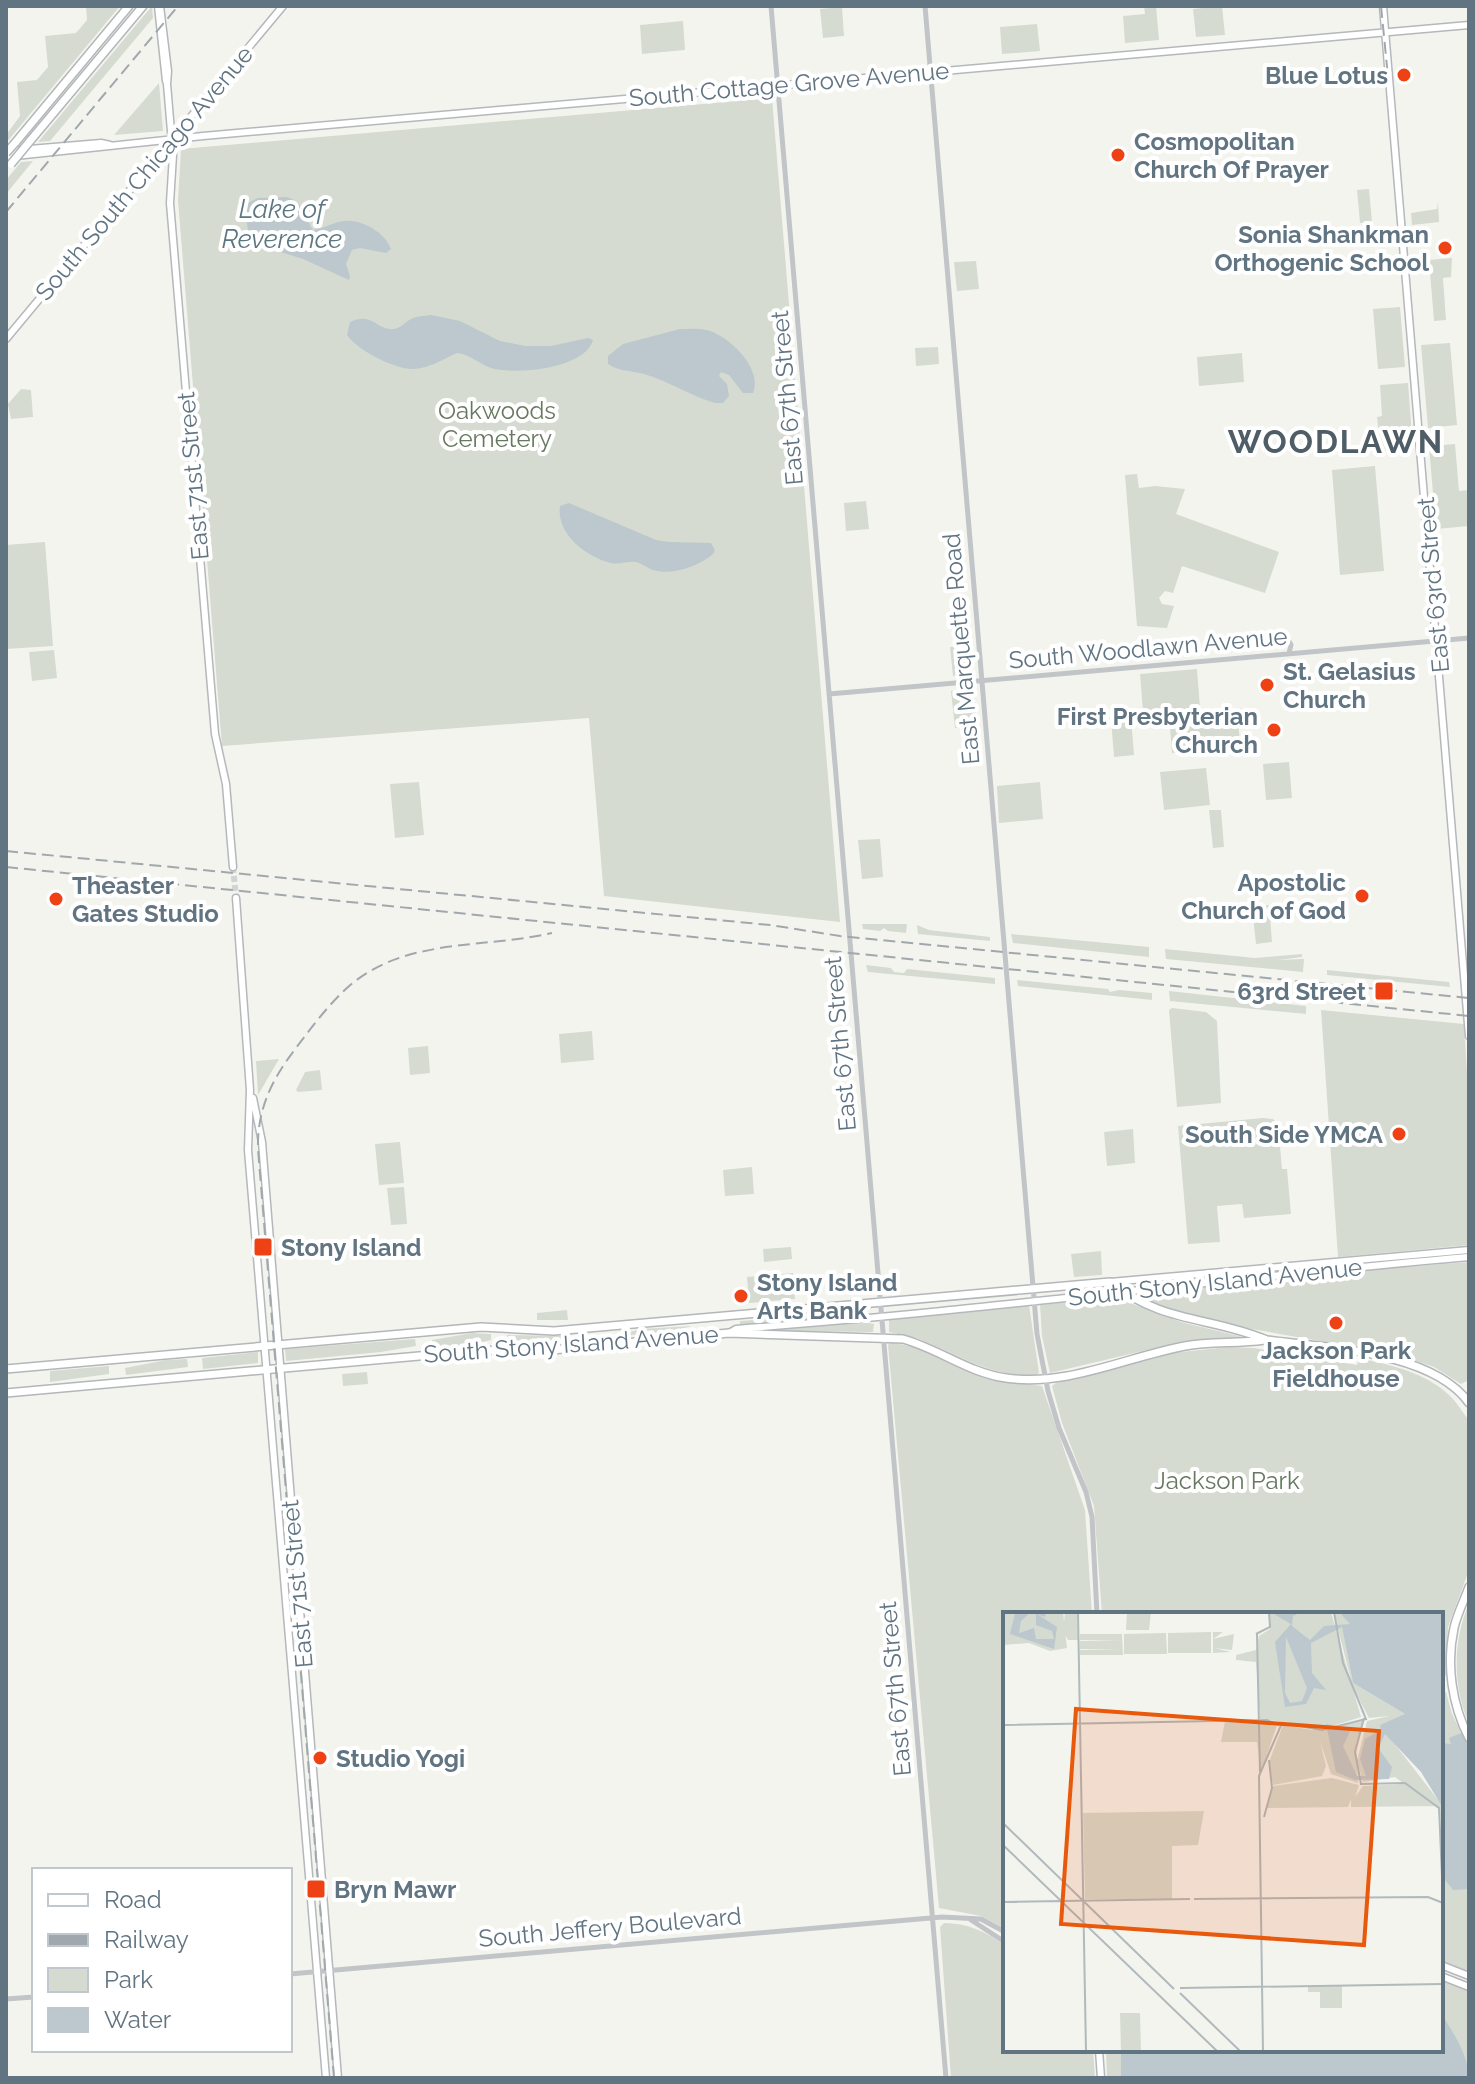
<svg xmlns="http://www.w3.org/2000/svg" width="1475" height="2084" font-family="Raleway,sans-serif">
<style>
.green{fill:#d5dbd0}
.water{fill:#bcc8cd}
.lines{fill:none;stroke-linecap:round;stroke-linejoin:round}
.major-tunnel{stroke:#cfd4d4;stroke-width:6;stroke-dasharray:6 3;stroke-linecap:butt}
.major-casing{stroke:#b4b8bc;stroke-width:9}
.highway-casing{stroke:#b3b7ba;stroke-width:10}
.minor{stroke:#c1c5c8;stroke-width:5}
.major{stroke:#fff;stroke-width:6}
.highway{stroke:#fff;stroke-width:7}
.rail{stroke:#a1a8ad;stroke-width:2;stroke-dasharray:12 6;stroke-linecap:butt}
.highway-bridge-casing{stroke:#b3b7ba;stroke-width:10;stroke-linecap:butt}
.highway-bridge{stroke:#fff;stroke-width:7}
.poi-dot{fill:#ee4215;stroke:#fff;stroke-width:3}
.labels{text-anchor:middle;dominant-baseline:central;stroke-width:8;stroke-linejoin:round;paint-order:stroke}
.poi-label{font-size:24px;font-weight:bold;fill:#617482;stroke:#fff;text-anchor:start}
.street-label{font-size:24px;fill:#617482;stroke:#fff}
.park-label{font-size:24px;fill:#667960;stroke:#fff}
.water-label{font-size:26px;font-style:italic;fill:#5c7780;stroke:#fff}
.district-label{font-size:32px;font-weight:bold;letter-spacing:2px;fill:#4f5d67;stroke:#fff}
.inset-road{fill:none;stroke:#b0b9bc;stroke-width:2}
.view{fill:#e8590c;fill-opacity:0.15;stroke:#e8590c;stroke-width:4}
.inset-edge{fill:none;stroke:#617482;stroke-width:4}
</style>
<rect width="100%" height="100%" fill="#f4f4ef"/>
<path class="green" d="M86 6H120L6 143V135L20 116 17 82 37 80 48 67 45 36 76 33 87 20Z
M152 6 153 18 50 141 38 142Z
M1144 6H1156L1159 40 1125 43 1123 16 1145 14Z
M1222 6 1225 35 1196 37 1193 9Z
M842 7 844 36 823 38 820 9Z
M683 21 685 50 642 54 640 25Z
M1037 24 1040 51 1002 54 1000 27Z
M159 83 163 131 114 135Z
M772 98 840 922 604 896 589 718 222 746 178 200 181 149Z
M33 161 6 194V180L21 162Z
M1369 189 1372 222 1360 223 1357 190Z
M1438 202 1439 222 1412 225 1411 213 1437 209Z
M1452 258 1451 277 1443 278 1446 320 1434 321 1429 260Z
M976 261 979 289 957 291 954 262Z
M1400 307 1405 367 1378 369 1373 309Z
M1450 343 1457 425 1428 428 1421 345Z
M938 347 939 364 916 366 915 348Z
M1242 353 1244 382 1199 386 1197 357Z
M1408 383 1413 448 1381 451 1377 417 1382 416 1380 385Z
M21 389 31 390 33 417 11 419 8 404Z
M1455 444 1459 491 1469 490V526L1436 529 1429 446Z
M1375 466 1384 571 1340 575 1332 470Z
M1137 474 1139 488 1155 486 1185 489 1176 514 1279 552 1265 593 1182 566 1173 593 1165 591 1159 598 1162 604 1174 606 1167 628 1137 626 1125 475Z
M866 501 869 529 846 531 844 503Z
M45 542 53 646 6 649V545Z
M969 612 971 641 957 642 954 613Z
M971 645 973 674 953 676 950 647Z
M54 650 57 678 32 681 29 652Z
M1197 669 1200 708 1143 712 1140 674Z
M974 689 977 726 955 728 951 691Z
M1247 708 1248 720 1238 721 1240 742 1250 741V746L1172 753 1169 714Z
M1131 718 1134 755 1114 757 1111 719Z
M1289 762 1292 798 1266 800 1263 764Z
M1206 768 1210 805 1164 810 1160 772Z
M419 782 424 835 395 838 390 784Z
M1040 782 1043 819 999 823 997 786Z
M1221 810 1224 847 1213 848 1209 810Z
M880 839 883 877 862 879 858 840Z
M1269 905 1272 942 1256 944 1252 907Z
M862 924H907L906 933 888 931 884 928 880 931 863 929Z
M917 925 929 930 990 937V941L918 934Z
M1011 934 1149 947V957L1013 943Z
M1165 949 1255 958 1302 954V957L1278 960 1304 959 1303 972 1166 959Z
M866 965 891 968 894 972 904 973 907 969 995 978V984L868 972Z
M1327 970 1449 982 1450 987 1327 975Z
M1017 980 1108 989 1110 992 1119 990 1152 993V1000L1018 986Z
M1169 991 1306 1006V1014L1170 1001Z
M1172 1008 1206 1012 1217 1021 1221 1103 1177 1107 1169 1010Z
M1321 1010 1464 1024 1469 1104V1245L1338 1257Z
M592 1031 594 1060 561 1063 559 1034Z
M428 1046 430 1073 410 1075 408 1048Z
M279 1059 258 1095 256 1061Z
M320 1070 322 1090 298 1092 296 1090 305 1072Z
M1263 1118 1273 1119 1278 1124 1282 1169H1287L1291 1214 1244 1218 1242 1204 1217 1206 1220 1242 1188 1244 1178 1126Z
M1133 1129 1135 1163 1107 1166 1104 1132Z
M400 1142 404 1183 379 1185 375 1144Z
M752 1167 754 1194 725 1196 723 1170Z
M404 1187 407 1224 391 1225 387 1188Z
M791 1247 792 1259 764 1262 763 1249Z
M1101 1251 1102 1275 1074 1277 1071 1254Z
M1469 1262V1380L1461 1384 1434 1367 1402 1356 1230 1325 1184 1314 1134 1296 1276 1277 1281 1279 1319 1275 1321 1273Z
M793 1273 795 1299 749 1303 747 1277Z
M1114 1297 1181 1322 1251 1339 1185 1341 1050 1373 1042 1336 1040 1305Z
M1029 1305 1039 1373 1036 1375C994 1378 963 1357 926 1342 914 1336 901 1335 889 1332V1319Z
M567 1310 568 1320H537V1313Z
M844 1313 820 1319 740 1325V1321Z
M863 1322 874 1324 873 1332 780 1331V1328Z
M692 1326 673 1331 610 1337 641 1329Z
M472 1333 491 1334V1340L470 1345 432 1349V1340Z
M507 1335 565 1336V1340L508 1342Z
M415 1339 416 1346 381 1352 286 1361 285 1349Z
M891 1342 922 1349 984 1378 1042 1386 1085 1510 1092 1614H1005V1929L981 1916 939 1908 888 1345Z
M1229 1347 1254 1348 1357 1365 1359 1358C1390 1365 1425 1372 1449 1395 1457 1402 1462 1412 1469 1420V1570L1448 1627 1446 1675 1441 1681V1614H1102L1094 1506 1062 1423 1052 1386 1056 1383 1171 1353Z
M258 1352V1363L203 1369 202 1358Z
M187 1359 188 1367 126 1375 125 1368 166 1360Z
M109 1366V1374L50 1382V1371Z
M367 1372 368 1384 343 1386 342 1374Z
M1469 1603V1723C1452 1686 1453 1640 1469 1603Z
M1441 1690 1446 1692 1452 1714 1469 1748V1973L1441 1962Z
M944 1923C968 1923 986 1932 1005 1945V2050H1093L1095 2078H951L940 1927Z
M1441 1980 1469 1991V2078H1107L1106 2050H1441Z"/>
<path class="water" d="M286 197C305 202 304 216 313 230 324 229 333 222 344 221 361 219 385 232 391 249L386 253 360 248 352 250 346 264 350 276 349 280 303 259 258 245C245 236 246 218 248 203L258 198Z
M431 315 460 321 500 341 525 346H551L588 338 593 340C585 369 516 375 491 368 479 364 470 354 457 353 443 359 430 368 414 369 396 370 357 350 347 335L350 322C373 311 377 331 394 329 401 328 405 322 411 319 417 316 424 316 431 315Z
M680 329C689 329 698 328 707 330 729 336 763 368 753 393H743L729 375 721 372 719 376 727 384 729 396 723 403H715C690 396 669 381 644 374 633 371 617 371 608 364V356L623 344Z
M569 503 656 540 669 542 711 543 715 550 713 554C699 566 672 576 653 570 647 568 643 564 636 562 628 561 619 565 611 563 586 557 556 534 560 506Z
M1469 1730V1889L1453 1890 1441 1875V1743L1451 1744 1449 1738Z
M1441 2014C1453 2031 1469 2057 1469 2078H1121V2050H1441Z"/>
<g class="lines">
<path class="major-tunnel" d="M233 867 236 898"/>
<g class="major-casing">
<path id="major" d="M158 6 166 81
M160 6 168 71 167 84 173 155 170 203 215 734 226 784 233 867
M1383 6 1469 1036
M6 151 101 143 110 145
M6 157 203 136 1469 25
M6 339 283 6
M236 898 250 1090 248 1150 326 2078
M253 1098 262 1142 338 2078
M1110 1282 1469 1250
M729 1333 736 1329C981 1311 1224 1278 1469 1257
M1441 1965 1469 1976
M1441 1976 1469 1987
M1099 2050 1101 2078"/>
</g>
<g class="highway-casing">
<path id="highway" d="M30 141 143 6
M15 143 129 6
M6 1369 481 1327 554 1331 1110 1282C1164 1324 1209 1316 1267 1340 1326 1348 1432 1351 1469 1403
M6 1393 419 1356 511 1349 552 1350 729 1333 903 1339C939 1349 969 1373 1006 1378 1067 1387 1126 1357 1185 1346 1211 1341 1238 1344 1264 1340
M1469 1587C1464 1601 1457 1614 1454 1628 1446 1665 1452 1705 1469 1738"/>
</g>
<path class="minor" d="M771 6 946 2078
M925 6 1037 1334 1048 1391 1059 1428 1086 1492 1092 1517 1097 1614
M1286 636 1291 645 1289 653
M829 694 1469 638
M971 1920 1005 1942
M290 1974 942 1917 981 1919 1005 1932
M6 1999 34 1997"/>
<use href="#major" class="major"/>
<use href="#highway" class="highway"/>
<path class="rail" d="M1381 6 1388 77
M6 212 178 6
M6 851 770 925 840 936 1469 998
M6 867 1469 1016
M334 2078 258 1149C257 1109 272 1079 296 1048 312 1027 328 1005 348 987 405 937 483 949 552 933"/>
<g class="highway-bridge-casing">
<path id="highway-bridge" d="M6 153 15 143
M11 164 30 141"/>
</g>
<use href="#highway-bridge" class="highway-bridge"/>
</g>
<g class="poi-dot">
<circle cx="1404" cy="75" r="8"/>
<circle cx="1118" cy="155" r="8"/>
<circle cx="1445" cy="248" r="8"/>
<circle cx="1267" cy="685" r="8"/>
<circle cx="1274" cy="730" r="8"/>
<circle cx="1362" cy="896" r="8"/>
<circle cx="56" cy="899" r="8"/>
<rect x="1374" y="981" width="20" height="20" rx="4"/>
<circle cx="1399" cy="1134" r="8"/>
<rect x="253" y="1237" width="20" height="20" rx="4"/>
<circle cx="741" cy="1296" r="8"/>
<circle cx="1336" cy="1323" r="8"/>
<circle cx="320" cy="1758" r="8"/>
<rect x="306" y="1879" width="20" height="20" rx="4"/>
</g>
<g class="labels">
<g class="poi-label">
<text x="1388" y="75" text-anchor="end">Blue Lotus</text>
<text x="1134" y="141">Cosmopolitan<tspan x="1134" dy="28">Church Of Prayer</tspan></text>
<text x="1429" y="234" text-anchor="end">Sonia Shankman<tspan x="1429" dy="28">Orthogenic School</tspan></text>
<text x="1283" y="671">St. Gelasius<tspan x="1283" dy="28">Church</tspan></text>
<text x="1258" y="716" text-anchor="end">First Presbyterian<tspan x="1258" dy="28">Church</tspan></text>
<text x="1346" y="882" text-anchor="end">Apostolic<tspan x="1346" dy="28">Church of God</tspan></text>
<text x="72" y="885">Theaster<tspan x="72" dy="28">Gates Studio</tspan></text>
<text x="1366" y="991" text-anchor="end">63rd Street</text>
<text x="1383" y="1134" text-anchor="end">South Side YMCA</text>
<text x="281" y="1247">Stony Island</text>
<text x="757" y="1282">Stony Island<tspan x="757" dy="28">Arts Bank</tspan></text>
<text x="1336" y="1350" text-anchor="middle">Jackson Park<tspan x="1336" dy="28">Fieldhouse</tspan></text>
<text x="336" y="1758">Studio Yogi</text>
<text x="334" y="1889">Bryn Mawr</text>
</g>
<g class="street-label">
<text transform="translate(789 84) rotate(-5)">South Cottage Grove Avenue</text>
<text transform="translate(144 173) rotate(-50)">South South Chicago Avenue</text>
<text transform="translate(787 398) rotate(-95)">East 67th Street</text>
<text transform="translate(193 476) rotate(-95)">East 71st Street</text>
<text transform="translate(1433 585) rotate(-95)">East 63rd Street</text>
<text transform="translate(1148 648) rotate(-5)">South Woodlawn Avenue</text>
<text transform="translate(961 649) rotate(-95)">East Marquette Road</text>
<text transform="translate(840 1044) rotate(-95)">East 67th Street</text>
<text transform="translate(1215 1282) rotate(-6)">South Stony Island Avenue</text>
<text transform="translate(571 1344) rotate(-4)">South Stony Island Avenue</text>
<text transform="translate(297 1584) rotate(-95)">East 71st Street</text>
<text transform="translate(895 1689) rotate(-95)">East 67th Street</text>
<text transform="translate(610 1927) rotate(-5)">South Jeffery Boulevard</text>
</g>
<g class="park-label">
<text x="497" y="410">Oakwoods<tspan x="497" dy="28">Cemetery</tspan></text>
<text x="1227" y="1480">Jackson Park</text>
</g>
<g class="water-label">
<text x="282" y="209">Lake of<tspan x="282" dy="30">Reverence</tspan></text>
</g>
<g class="district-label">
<text x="1336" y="441">WOODLAWN</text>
</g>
</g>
<g transform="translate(1003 1612)">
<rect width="440" height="440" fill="#f4f4ef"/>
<path d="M0 0H60L64 36 47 39 26 31 0 33ZM74 0 75 28H65L60 19 62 1ZM124 0H148L146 18H123ZM267 0H328L358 105 323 116 257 107 253 50 233 48V43L253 38 256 24 267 17ZM336 0 347 11H362L339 14 350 71 402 102 421 97 377 113 439 193 440 281 437 198 392 165 360 170 354 149 364 109 386 104 366 106 350 76 331 1ZM208 20V41H165V21ZM220 20 210 27 231 22 229 38 211 36 228 40 210 41V20ZM163 21 164 42H121V22ZM77 22H119L120 43H77V38L119 37H77V29L119 28H77ZM222 109 274 113 258 160 254 130H218ZM361 109 353 132 355 171 328 162 317 129 323 154 319 164 270 173 266 150 280 113 309 118ZM329 166 356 173 352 185 360 174 402 172 432 194 348 195V187L345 195 263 196 270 174ZM201 199 195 233 169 234V287H82L80 201ZM339 374V396H317V380H305V375ZM117 401H137L138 440H118Z" fill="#d5dbd0"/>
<path d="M28 0 18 9 16 21 31 16 33 27H51L49 19 33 13V0H43L42 5 34 2 54 15 51 37 7 22 12 1ZM299 0 290 4 289 14 307 28 321 14 347 12 336 0H440V196L418 160 382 122 375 136 389 155 386 167 352 168 333 160 323 112 348 117 340 134 354 164H363L357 147 362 127 378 118 377 113 402 102 350 71 339 15 308 31 309 61 323 78 311 76 303 92 282 95 272 30 288 12 271 2ZM283 25 304 76 299 89 287 91 282 81Z" fill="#bcc8cd" fill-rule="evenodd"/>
<path class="inset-road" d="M75 0 83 440M253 22 267 15 266 0M254 22 257 160M361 106 352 140 358 172 402 171 436 196 440 287M0 113 264 108 276 113M261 205 269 176 266 148M0 211 171 377M0 233 215 440M191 287 425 285 440 291M60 289 187 287M0 290 60 289M177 376 440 372M177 381 238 440M260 440 256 164 279 111 319 118 363 107 340 51 331 0"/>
<path class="view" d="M73 97 376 119 361 333 58 312Z"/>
<rect width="440" height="440" class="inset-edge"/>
</g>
<rect width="1475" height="2084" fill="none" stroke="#617482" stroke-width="16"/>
<rect x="32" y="1868" width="260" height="184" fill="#ffffff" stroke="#c0c7cd" stroke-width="2"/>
<rect x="48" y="1894" width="40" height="12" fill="#ffffff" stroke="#c0c7cd" stroke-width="2"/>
<text x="104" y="1908" font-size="24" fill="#617482">Road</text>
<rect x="48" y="1934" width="40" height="12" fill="#a1a8ad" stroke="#c0c7cd" stroke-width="2"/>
<text x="104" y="1948" font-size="24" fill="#617482">Railway</text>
<rect x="48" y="1968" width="40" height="24" fill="#d5dbd0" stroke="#c0c7cd" stroke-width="2"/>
<text x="104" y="1988" font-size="24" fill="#617482">Park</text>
<rect x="48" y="2008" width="40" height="24" fill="#bcc8cd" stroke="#c0c7cd" stroke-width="2"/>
<text x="104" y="2028" font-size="24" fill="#617482">Water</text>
</svg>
